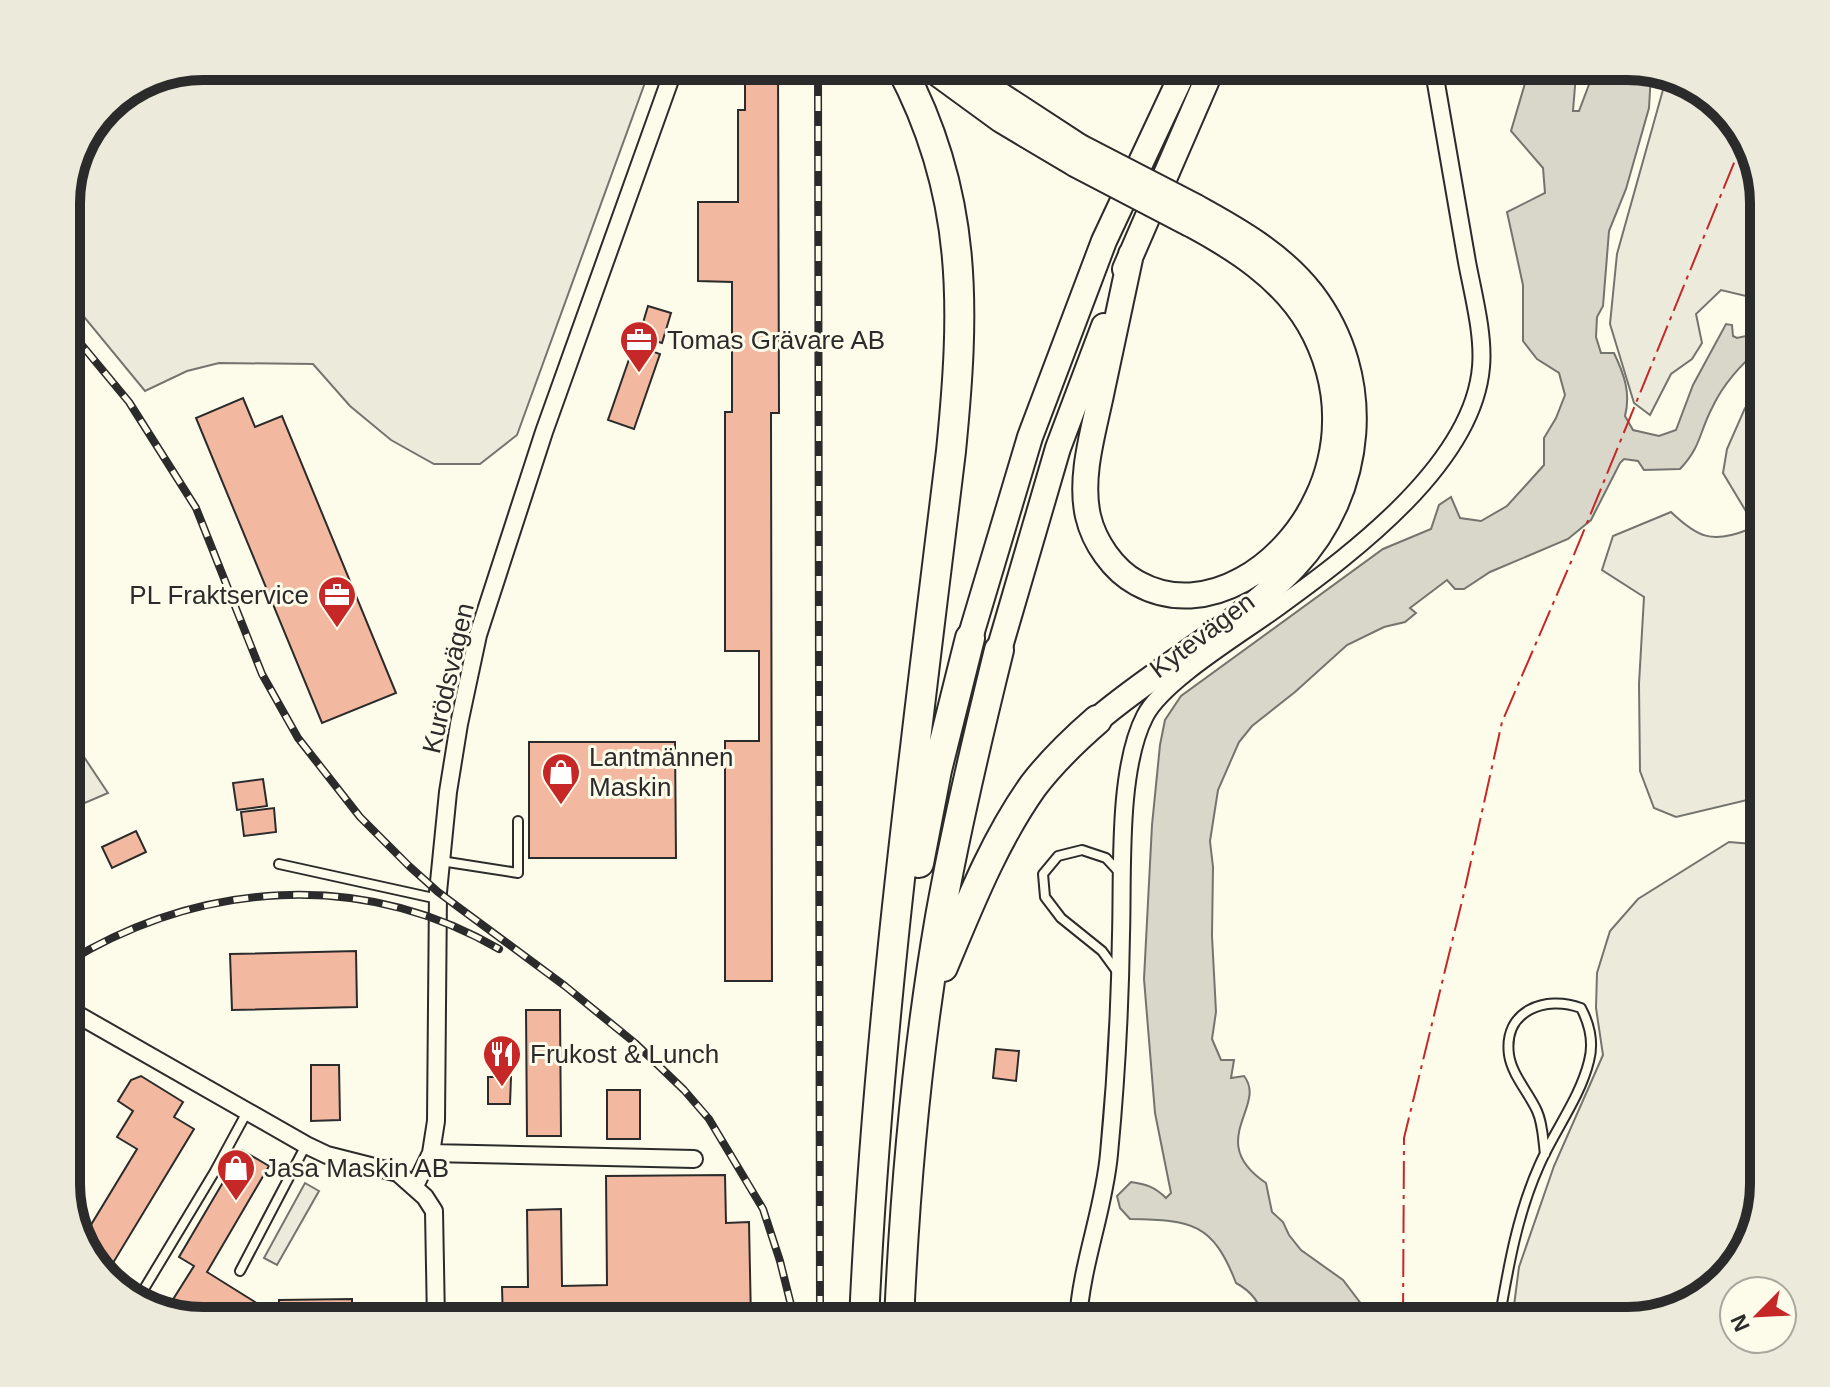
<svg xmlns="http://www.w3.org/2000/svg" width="1830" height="1387" font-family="Helvetica,sans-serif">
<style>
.green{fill:#ecebdb;stroke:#74746e;stroke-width:2}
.parking{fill:#eceadb;stroke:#74746e;stroke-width:2}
.water{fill:#d8d7c9;stroke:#74746e;stroke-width:2}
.building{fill:#f2b8a0;stroke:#2b2b2b;stroke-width:2}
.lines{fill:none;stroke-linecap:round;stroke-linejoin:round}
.service-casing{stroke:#2b2b2b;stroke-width:12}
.minor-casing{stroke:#2b2b2b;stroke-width:20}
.primary-casing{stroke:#2b2b2b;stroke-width:28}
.motorway-casing{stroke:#2b2b2b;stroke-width:32}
.service{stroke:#fdfbea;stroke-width:8}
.minor{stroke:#fdfbea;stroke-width:16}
.primary{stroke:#fdfbea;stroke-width:24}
.motorway{stroke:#fdfbea;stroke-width:28}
.rail-casing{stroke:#2b2b2b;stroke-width:8}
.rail{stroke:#fdfbea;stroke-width:5;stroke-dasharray:15;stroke-linecap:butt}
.primary-bridge-casing{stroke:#2b2b2b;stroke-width:28;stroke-linecap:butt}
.primary-bridge{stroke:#fdfbea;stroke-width:24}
.power{stroke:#c62828;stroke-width:2;stroke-dasharray:28 6 4 6;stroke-linecap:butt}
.labels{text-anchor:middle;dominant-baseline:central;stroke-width:6;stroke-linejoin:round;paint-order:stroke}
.poi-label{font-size:26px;fill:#2b2b2b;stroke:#fdfbea;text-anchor:start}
.street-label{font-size:26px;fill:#2b2b2b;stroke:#fdfbea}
.rim{fill:none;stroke:#2b2b2b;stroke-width:10}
</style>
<rect width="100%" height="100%" fill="#fdfbea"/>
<path class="green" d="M203 66H651L517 435 480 464H434L391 440 350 406 313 364 219 363 187 371 145 391 66 295V193L80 143 112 100Z
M1666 79 1711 95 1750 143 1764 202V288L1750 297 1721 290 1696 314 1702 343 1692 359 1671 374 1650 415 1634 403 1610 324 1617 254Z
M1764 392V796L1676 817 1654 808 1640 771 1639 684 1644 597 1602 570 1613 536 1671 512C1697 537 1712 544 1747 530V513L1723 473 1727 449 1745 408Z
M66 730 108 793 66 811Z
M1729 842 1764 845V1185L1735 1268 1687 1307 1627 1321H1512L1519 1267 1554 1166 1603 1055 1596 1008 1597 973 1610 931 1638 899Z"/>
<path class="parking" d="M305 1183 319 1191 277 1265 264 1258Z"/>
<path class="water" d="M1540 66 1563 73 1576 74 1573 111H1579L1596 66H1628L1651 74 1649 108 1626 189 1609 231 1603 306 1597 317 1596 337 1601 353H1614C1624 374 1631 393 1625 416L1633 430 1659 436 1676 430 1693 385 1726 324 1732 325 1733 336 1737 338 1764 332V345C1742 363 1724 382 1712 408 1699 433 1701 447 1680 469L1644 470 1638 461 1624 459 1620 463 1591 520 1568 539 1490 572 1464 589H1455L1447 580 1410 608 1416 613 1405 622 1384 627 1347 645 1295 692 1252 726 1239 742 1218 790 1210 841 1213 867 1212 936 1216 1012 1212 1039 1221 1060H1234L1231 1078 1244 1076C1268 1106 1204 1141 1266 1183L1272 1212 1283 1222 1289 1235 1301 1250 1343 1280 1362 1305 1361 1321H1265C1261 1304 1251 1291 1236 1283 1213 1223 1192 1220 1130 1219L1120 1208 1117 1196 1131 1182C1146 1184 1155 1187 1166 1198L1171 1193 1155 1113 1144 979 1152 825 1160 745 1165 720 1181 696 1383 549 1431 529 1439 505 1451 497 1460 518 1481 521 1507 506 1544 465V438L1556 418 1565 395 1559 373 1537 359 1523 341V285L1507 212 1545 193 1543 168 1511 131 1528 73Z"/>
<path class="building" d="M745 66H778L779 413H771L772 981H725V741H759V651H725V412H732V282L698 281V202H738V110H745Z
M648 306 671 313 662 343 639 336Z
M634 345 660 354 634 429 608 420Z
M243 398 255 427 282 416 396 693 322 723 196 418Z
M529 742H675L676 858H529Z
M263 779 267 806 237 810 233 783Z
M274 808 276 832 244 836 241 812Z
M136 831 146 852 112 868 102 847Z
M356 951 357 1007 232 1010 230 954Z
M526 1010H560L561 1136H527Z
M996 1049 1019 1051 1016 1081 993 1078Z
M311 1065H339L340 1120 311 1121Z
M141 1076 183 1102 174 1117 194 1129 113 1263 80 1243 137 1149 117 1137 133 1111 118 1101 131 1080Z
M488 1077H511L510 1104H488Z
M607 1090H640V1139H607Z
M242 1150 269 1166 207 1272 255 1302 246 1316 254 1321H202L167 1309 194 1266 179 1257Z
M725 1175 726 1223 749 1222 751 1321H503L502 1287H528L527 1210 561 1209 562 1286 607 1285 606 1176Z
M352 1299V1314L368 1313V1321H279V1300Z"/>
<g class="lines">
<g class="service-casing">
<path id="service" d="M441 861 518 873V821
M279 864 438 899
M1118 973 1102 951 1061 918 1045 897 1043 874 1058 856 1082 850 1106 858 1119 872
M240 1271 306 1145
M138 1299 215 1171 247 1112
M1499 1321C1508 1269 1517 1215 1539 1166 1554 1131 1580 1098 1589 1061 1594 1042 1590 1025 1581 1008 1546 995 1503 1010 1509 1055 1512 1075 1529 1093 1537 1111 1543 1124 1543 1140 1545 1154"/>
</g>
<g class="minor-casing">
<path id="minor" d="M66 1008 306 1145 327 1155 398 1173 425 1197 434 1211 436 1321
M431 1153 694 1159
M415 1186 431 1153 436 1121 438 892 448 792 459 724 478 635 544 432 675 66
M1078 1321C1081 1265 1104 1210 1109 1154 1116 1081 1120 1007 1121 934 1123 873 1117 770 1145 716 1163 680 1245 632 1281 605 1354 552 1473 463 1481 367 1484 335 1473 294 1467 262 1456 197 1444 131 1433 66"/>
</g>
<g class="primary-casing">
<path id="primary" d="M927 66 1001 120 1075 164
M956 66 1080 147
M1131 254C1121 299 1112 345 1102 390 1094 430 1079 476 1088 516 1094 542 1113 570 1137 583 1207 622 1287 564 1317 498 1328 476 1335 447 1335 422 1336 388 1326 353 1309 324 1282 278 1235 248 1190 224
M1125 269 1213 66
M970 638 1030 437 1104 241 1186 66
M999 650 1058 448 1104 326
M1097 720C1160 666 1237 627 1294 567 1365 492 1375 377 1312 294 1282 255 1238 230 1196 207"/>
</g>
<g class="motorway-casing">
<path id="motorway" d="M919 863 937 770 970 638
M943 967C969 905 994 841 1033 786 1052 761 1074 740 1097 720
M864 1321C877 1030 916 740 951 451 965 310 969 195 900 66
M899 1321C905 1185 917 1051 940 917 956 827 977 739 999 650"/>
</g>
<use href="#service" class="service"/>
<use href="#minor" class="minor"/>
<use href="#primary" class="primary"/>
<use href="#motorway" class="motorway"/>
<g class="rail-casing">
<path id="rail" d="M818 66 820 1321
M66 326 129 402 196 508 262 674 298 738 360 817 409 866 438 892 565 986 635 1043 684 1090 709 1119 763 1209 780 1261 795 1321
M66 963C200 881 360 869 499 949"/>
</g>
<use href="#rail" class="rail"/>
<g class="primary-bridge-casing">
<path id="primary-bridge" d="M1080 147 1196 207
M1075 164 1190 224"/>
</g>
<use href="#primary-bridge" class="primary-bridge"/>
<path class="power" d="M1403 1321 1404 1138 1463 897 1502 722 1571 562 1745 136"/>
</g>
<defs>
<g id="office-pin" transform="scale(2)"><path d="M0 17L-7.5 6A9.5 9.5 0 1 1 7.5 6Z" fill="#c62828" stroke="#fdfbea"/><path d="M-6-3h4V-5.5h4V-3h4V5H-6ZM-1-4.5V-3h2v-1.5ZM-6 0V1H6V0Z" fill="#fff"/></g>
<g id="shop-pin" transform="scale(2)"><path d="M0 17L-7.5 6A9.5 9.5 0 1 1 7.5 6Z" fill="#c62828" stroke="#fdfbea"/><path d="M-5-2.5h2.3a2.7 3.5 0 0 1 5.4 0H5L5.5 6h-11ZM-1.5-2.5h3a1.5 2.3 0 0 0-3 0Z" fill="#fff"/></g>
<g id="restaurant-pin" transform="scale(2)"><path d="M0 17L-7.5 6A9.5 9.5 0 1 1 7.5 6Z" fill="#c62828" stroke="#fdfbea"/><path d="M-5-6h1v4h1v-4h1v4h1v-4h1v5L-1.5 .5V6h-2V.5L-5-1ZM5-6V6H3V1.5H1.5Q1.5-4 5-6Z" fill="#fff"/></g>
</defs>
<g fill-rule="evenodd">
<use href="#office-pin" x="639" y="340"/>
<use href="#office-pin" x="337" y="595"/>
<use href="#shop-pin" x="561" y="772"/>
<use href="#restaurant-pin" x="502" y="1054"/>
<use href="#shop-pin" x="236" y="1168"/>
</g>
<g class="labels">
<g class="poi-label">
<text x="667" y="340">Tomas Grävare AB</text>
<text x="309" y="595" text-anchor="end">PL Fraktservice</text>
<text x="589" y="757">Lantmännen<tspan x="589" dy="30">Maskin</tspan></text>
<text x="530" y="1054">Frukost &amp; Lunch</text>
<text x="264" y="1168">Jasa Maskin AB</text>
</g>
<g class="street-label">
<text transform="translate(1202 635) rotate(-37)">Kytevägen</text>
<text transform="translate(448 678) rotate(-77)">Kurödsvägen</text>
</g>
</g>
<path d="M0 0H1830V1387H0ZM203 80H1627A123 123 0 0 1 1750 203V1184A123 123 0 0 1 1627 1307H203A123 123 0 0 1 80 1184V203A123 123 0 0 1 203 80Z" fill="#eceadb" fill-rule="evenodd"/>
<path class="rim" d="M203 80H1627A123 123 0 0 1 1750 203V1184A123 123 0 0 1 1627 1307H203A123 123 0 0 1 80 1184V203A123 123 0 0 1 203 80Z"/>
<g transform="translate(1758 1315) rotate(246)"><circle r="38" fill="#fdfbea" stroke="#a9a89e" stroke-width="2"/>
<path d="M0-6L14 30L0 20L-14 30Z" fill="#c62828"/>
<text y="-12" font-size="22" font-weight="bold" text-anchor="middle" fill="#2b2b2b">N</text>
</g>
</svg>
